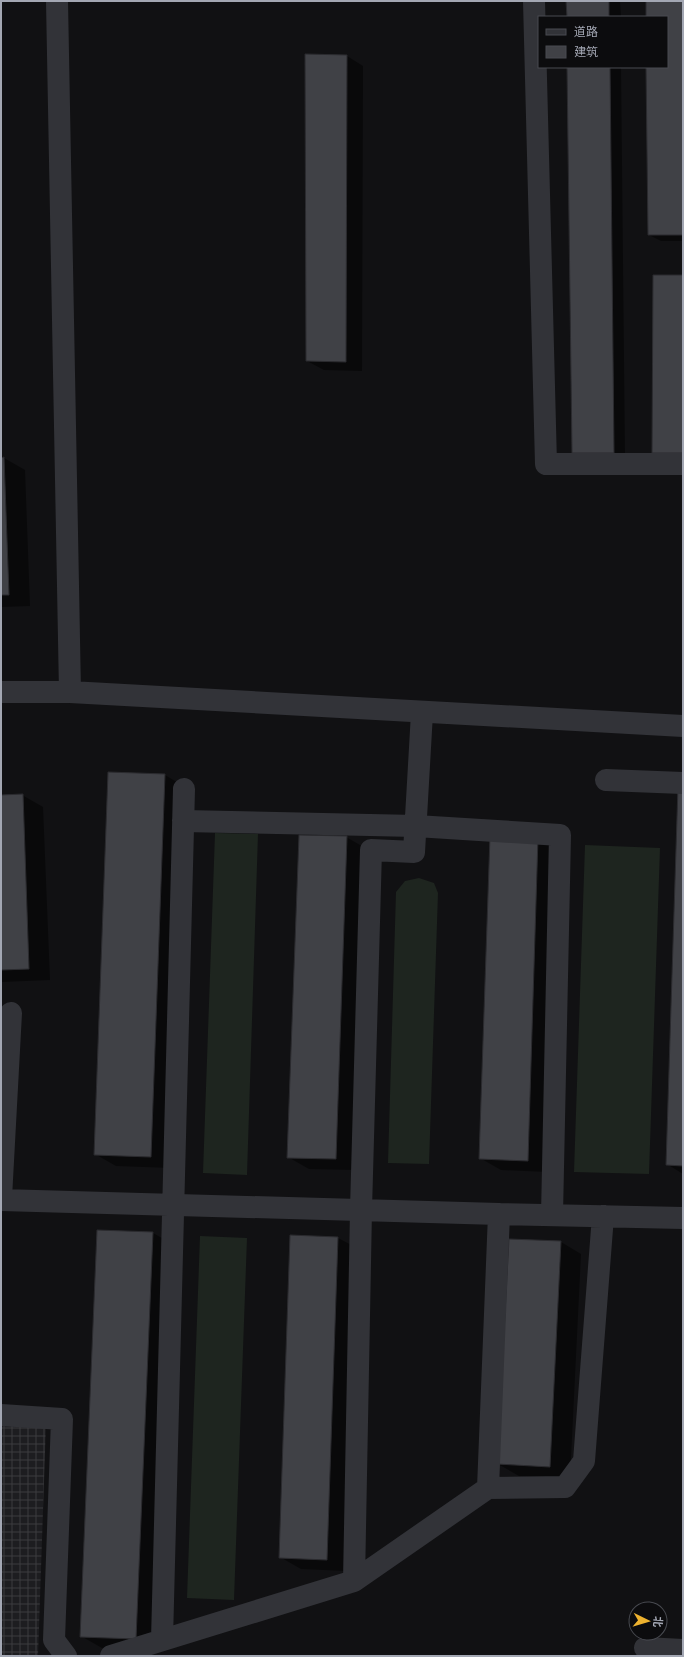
<svg xmlns="http://www.w3.org/2000/svg" width="684" height="1657" font-family="'Fira Sans','Noto Sans SC',sans-serif">
<style>
.industrial{fill:url(#industrial-grid)}
.grass{fill:#1e251f}
.shadow{fill:#0007}
.building{fill:#404146;stroke:#2b2b2f}
.lines{fill:none;stroke-linecap:round;stroke-linejoin:round}
.minor{stroke:#323338;stroke-width:22}
</style>
<defs>
<pattern id="industrial-grid" width="8" height="8" patternUnits="userSpaceOnUse"><rect width="8" height="8" fill="#1d1d20"/><path d="M0 4h8M4 0v8" fill="none" stroke="#3b3b3e"/></pattern>
</defs>
<rect width="100%" height="100%" fill="#111113"/>
<path class="industrial" d="M1 1421 46 1423 38 1656H1Z"/>
<path class="grass" d="M215 833 258 834 247 1175 203 1173Z
M585 845 660 848 649 1174 574 1172Z
M419 878 434 883 438 893 429 1164 388 1163 396 892 405 881Z
M200 1236 247 1238 234 1600 187 1598Z"/>
<path class="shadow" d="M567 1H620L621 17H568Z
M647 1H683V241H661L649 235 647 67H667V17H647Z
M347 56 363 66 362 371 324 370 307 361Z
M568 67H621L625 459 584 460Z
M4 458 25 470 30 606 1 607V459Z
M165 775 185 787 172 1168 116 1166 95 1154Z
M683 787V1174L667 1164Z
M22 795 43 807 50 980 1 982V796Z
M346 837 367 849 356 1170 309 1169 288 1157Z
M538 838 559 850 548 1172 501 1170 480 1158Z
M153 1233 174 1245 156 1650 102 1648 81 1636Z
M338 1238 359 1249 347 1571 301 1569 280 1557Z
M561 1242 581 1254 570 1478 519 1476 498 1464Z"/>
<path class="building" d="M566 1H609V17H567Z
M646 1H683V235H648L646 67H667V17H646Z
M305 54 347 55 346 362 306 361Z
M567 67H610L614 453H572Z
M653 275H683V453H652Z
M4 457 9 595H1V458Z
M108 772 165 774 151 1157 94 1155Z
M678 786H683V1166L666 1165Z
M23 794 29 969 1 970V795Z
M299 835 347 836 336 1159 287 1158Z
M490 836 538 837 528 1161 479 1159Z
M97 1230 153 1232 136 1639 80 1637Z
M290 1235 338 1237 327 1560 279 1558Z
M509 1239 561 1241 550 1467 497 1464Z"/>
<g class="lines">
<path class="minor" d="M57 1 70 692
M534 1 546 464H683
M1 692H70L683 726
M606 780 683 783
M183 821 416 826 560 835 552 1215
M1 1198 11 1013
M1 1200 499 1214 683 1218
M1 1415 62 1419 54 1640 66 1656
M488 1488 565 1487 584 1461 603 1216
M354 1581 361 1210 371 850 414 852 422 713
M162 1640 184 789
M645 1648 683 1650
M111 1656 354 1581 488 1488 499 1214"/>
</g>
<rect width="684" height="1657" fill="none" stroke="#a3a7b3" stroke-width="4"/>
<rect x="538" y="16" width="130" height="52" fill="#0c0c0e" stroke="#484a50"/>
<rect x="546" y="29" width="20" height="6" fill="#323338" stroke="#484a50"/>
<text x="574" y="36" font-size="12" fill="#a3a7b3">道路</text>
<rect x="546" y="46" width="20" height="12" fill="#404146" stroke="#484a50"/>
<text x="574" y="56" font-size="12" fill="#a3a7b3">建筑</text>
<g transform="translate(648 1621) rotate(95)"><circle r="19" fill="#0c0c0e" stroke="#484a50"/>
<path d="M0-3L7 15L0 10L-7 15Z" fill="#edb22f"/>
<text y="-6" font-size="11" font-weight="bold" text-anchor="middle" fill="#a3a7b3">北</text>
</g>
</svg>
